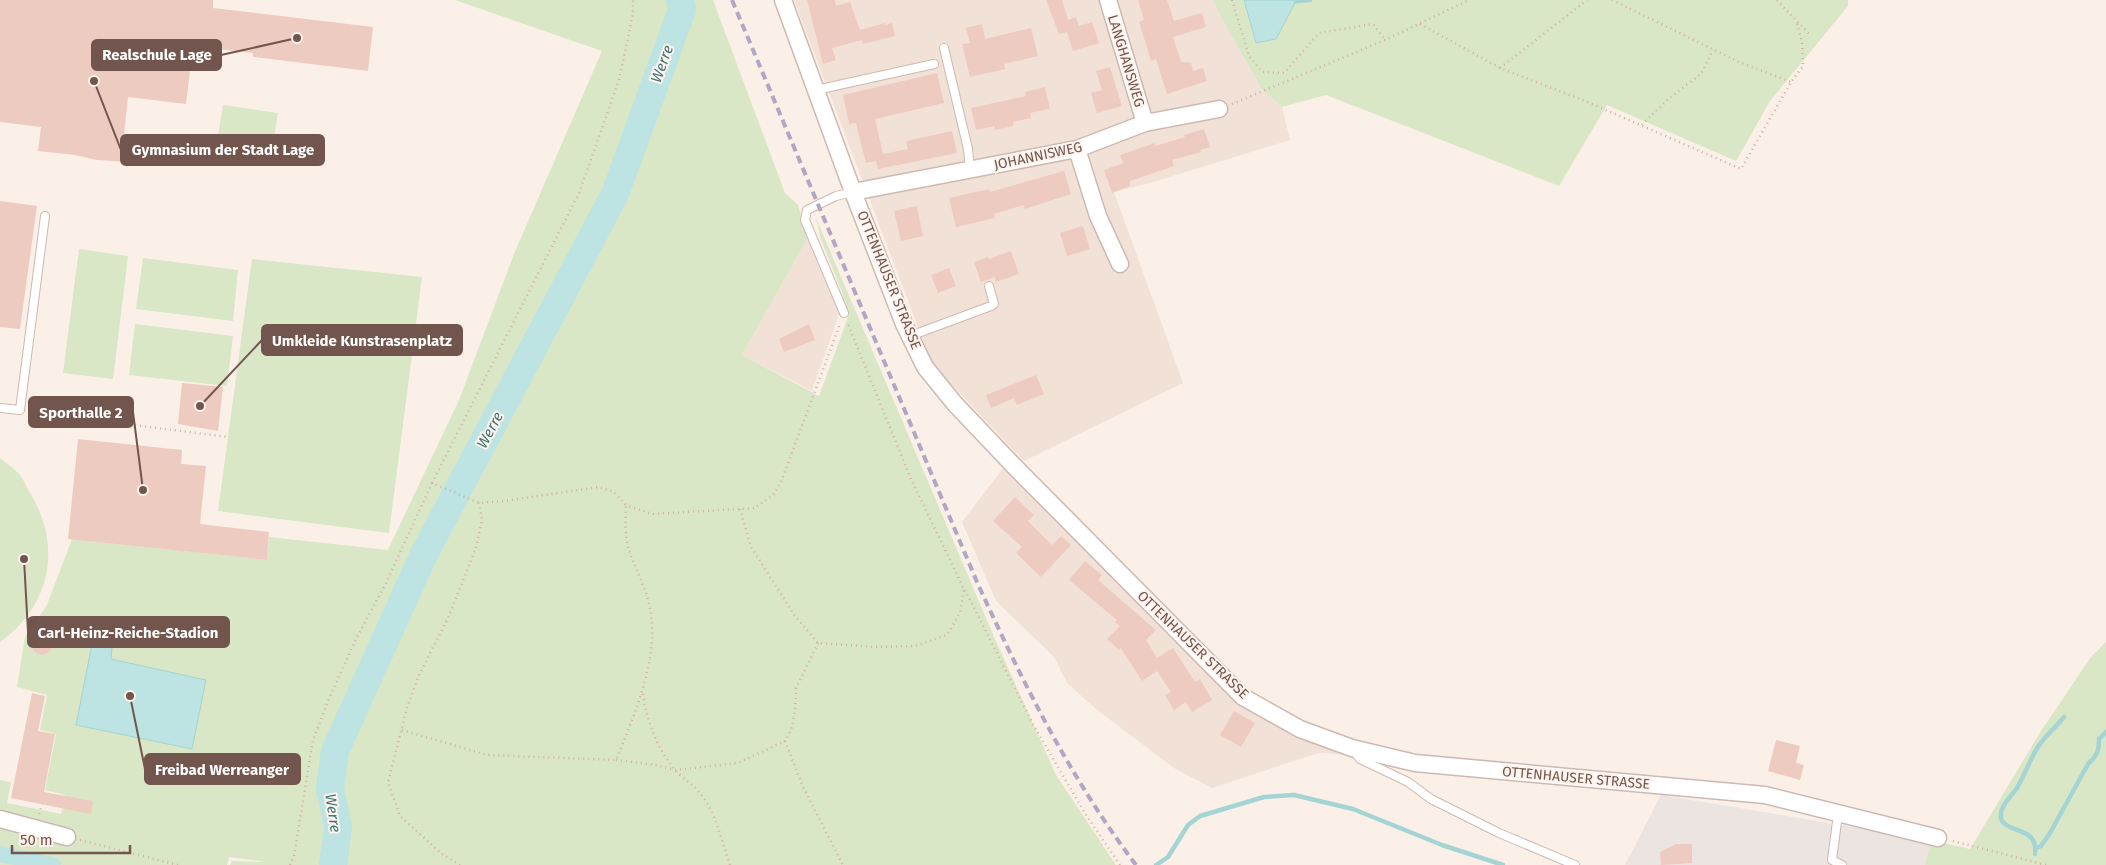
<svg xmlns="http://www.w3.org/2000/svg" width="2106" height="865" font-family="'Fira Sans',sans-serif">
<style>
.residential{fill:#f2e1d6}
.industrial{fill:#ebe4e0}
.green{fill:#d9e7c6}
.water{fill:#bde3e2;stroke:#a4d4d3}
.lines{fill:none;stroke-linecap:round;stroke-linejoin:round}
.stream{stroke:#a4d4d3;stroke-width:4.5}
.canal{stroke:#bde3e2;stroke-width:16}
.river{stroke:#bde3e2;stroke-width:28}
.building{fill:#eecbc0}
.lane-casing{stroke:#ceb9b1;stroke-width:10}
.street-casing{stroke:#ceb9b1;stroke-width:19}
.path{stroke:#d3afa4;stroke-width:2.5;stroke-dasharray:1 4;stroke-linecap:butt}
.lane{stroke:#fff;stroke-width:8}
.street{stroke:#fff;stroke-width:16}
.rail{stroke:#b1a6c3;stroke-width:4;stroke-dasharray:8 5;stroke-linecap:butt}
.labels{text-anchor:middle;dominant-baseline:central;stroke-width:4;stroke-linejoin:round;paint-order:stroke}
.street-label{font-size:14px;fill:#72554d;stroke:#fef4ed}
.water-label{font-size:15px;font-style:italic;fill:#427676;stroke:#fef4ed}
.leader{fill:none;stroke:#72554d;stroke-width:2}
.callout-dot{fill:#72554d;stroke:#fef4ed;stroke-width:2}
.callout{fill:#72554d;stroke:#72554d;stroke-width:2}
.callout-label{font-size:15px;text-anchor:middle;font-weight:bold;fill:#fff}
</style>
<rect width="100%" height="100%" fill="#fbf0e7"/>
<path class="residential" d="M794 0H1214L1217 10 1261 88 1282 107 1290 140 1150 183 1114 192 1183 383 1024 461 932 364Z
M807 239 814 245 841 309 812 391 742 355Z
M1004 467 1221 683 1335 749 1339 754 1318 753 1212 788 1174 768 1096 709 1067 683 1054 657 996 601 962 522Z"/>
<path class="industrial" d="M1661 795 1931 840 1925 865H1625Z"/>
<path class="green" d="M455 0H713L785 193 798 205 807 239 742 355 819 396 848 317 843 295 821 239 816 218 995 639 1056 775 1116 865H230L232 861 267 862 229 857 227 865H0V780L11 782 7 803 61 814 65 795 45 790 56 734 40 730 47 695 17 687 25 637 47 605 72 539 267 560 269 537 388 550 459 400 514 254 602 51Z
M1214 0H1848V6L1770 101 1736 161 1607 105 1559 186 1326 95 1282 107 1261 88 1217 10Z
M223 105 278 113 271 156 216 148Z
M79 249 128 256 113 379 63 373Z
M143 258 238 270 233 321 136 309Z
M252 259 422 277 389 533 218 511Z
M135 324 233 336 227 386 129 375Z
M0 458C6 463 12 467 18 473 24 479 27 489 32 496 62 548 50 607 0 642Z
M2106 642V865H1925L1931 840 1970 849 2041 731 2091 657Z"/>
<path class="water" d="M1244 0H1295L1296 1 1276 39 1256 43Z
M92 644 112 648 111 659 206 680 192 749 76 725Z"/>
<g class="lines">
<path class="stream" d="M1296 1 1310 0
M2036 848 2041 846 2050 833 2088 764C2097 756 2099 751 2099 739L2106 732
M2035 854C2038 827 2011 834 2002 821 2000 817 2001 811 2003 807 2006 800 2013 794 2017 788 2025 775 2030 759 2038 747 2045 736 2056 727 2064 717
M1156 865 1168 857 1188 825 1200 816 1264 797 1294 795 1353 809 1442 845 1503 865"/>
<path class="canal" d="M0 854 53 865"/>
<path class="river" d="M333 865 338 828 330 788 335 751 424 554 615 194 682 10 680 0"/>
</g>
<path class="building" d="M0 0H213V8L373 27 368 71 253 57V53L208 48 206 65 191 63 186 104 128 97 124 135 133 136 130 162 97 160 75 155 38 151 41 127 0 122Z
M807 0H835L836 6 850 2 860 30 885 23V25L892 23 895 36 863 44 862 40 832 48 836 60 823 64Z
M1046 0H1062L1068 20 1076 17 1079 26 1092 22 1099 43 1073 51 1067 32 1059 34Z
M1138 0H1167L1174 21 1202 13 1206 27 1173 37 1181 62 1191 63 1193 71 1203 68 1207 81 1167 94 1156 59 1151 61 1145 41 1139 22 1144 20Z
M982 24 985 39 1031 28 1038 56 1004 64 1005 69 970 77 962 44 970 43 966 28Z
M1110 67 1122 106 1097 113 1091 93 1102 90 1096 71Z
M937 73 944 103 875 119 883 154 908 149 906 141 952 131 957 153 878 169 876 161 866 163 856 123 849 124 843 95Z
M1045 87 1050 109 1030 113 1031 118 1013 122V126L995 130V126L976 130 971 108 1026 96 1025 92Z
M1204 129 1210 147 1200 150 1201 152 1172 160 1174 166 1130 181V186L1112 193 1104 170 1123 163 1120 155 1155 143V146L1185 137 1184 135Z
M1064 171 1071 194 1025 209 1024 205 994 214 995 218 956 227 949 198 989 189 990 192Z
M0 201 37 206 20 329 0 327Z
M917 206 923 236 901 241 894 211Z
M1083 226 1090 249 1067 256 1060 233Z
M1011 251 1019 274 996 282 995 277 981 282 974 262 988 257 989 259Z
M949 268 956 286 938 293 931 275Z
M809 324 815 340 784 352 779 339Z
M1036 375 1044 394 1017 405 1014 398 991 408 986 395Z
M182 383 223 387 218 431 178 424Z
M78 439 182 450 181 464 206 466 200 524 269 532 267 560 68 539Z
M1015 497 1034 515 1028 521 1052 545 1061 536 1071 545 1041 577 1016 553 1022 547 993 521Z
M1085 561 1102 575 1098 580 1156 630 1146 640 1157 658 1173 648 1195 682 1200 679 1212 700 1192 712 1186 702 1174 710 1165 695 1171 692 1157 671 1142 681 1121 648 1119 650 1107 639 1120 626 1115 622 1117 620 1069 580Z
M32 645a10 10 0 1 1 20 0a10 10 0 1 1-20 0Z
M32 693 45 696 38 731 55 734 44 792 93 801 91 814 11 798Z
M1234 711 1255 723 1241 747 1220 735Z
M1776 740 1800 746 1796 763 1804 765 1800 780 1768 771Z
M1676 844H1692V863L1661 865 1660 852Z"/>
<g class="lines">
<g class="lane-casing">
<path id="lane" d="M944 48 968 149 970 170
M816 90 934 64
M844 313 805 220 807 210 836 196 853 192
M910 336 991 306 994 304 989 286
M0 408 20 410 45 216
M1353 750 1360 759 1408 782 1431 799 1499 833 1575 865
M1838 814 1832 860 1842 865"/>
</g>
<g class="street-casing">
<path id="street" d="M783 0 853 192 904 324 925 367 955 404 1013 465 1243 697 1300 729 1352 748 1415 763 1765 795 1938 838
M1108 0 1145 123
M1077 149 1098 216 1120 264
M853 192 1077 149 1145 123 1219 109
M0 819 67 837"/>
</g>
<path class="path" d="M1232 0 1249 56 1262 72 1284 73 1319 33 1373 24 1385 40
M1612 0 1739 62 1791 82
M1777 0 1809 34
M1420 24 1500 68 1590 103 1741 169 1791 82 1803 66 1802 42 1796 20
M1500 68 1587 0
M1232 104 1385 40 1469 0
M1642 125 1668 99 1701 74 1713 50
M31 412 228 437
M432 483 579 193 619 80 633 14V0
M740 509 751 547 795 616 818 643 876 647 915 646 947 635 960 613 964 589 910 477 848 324
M965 590 1034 726 1086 815 1120 865
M818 643 796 688 795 711 791 730 785 741 803 787 843 865
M643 694C647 722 657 749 676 771 683 779 694 785 701 794 716 814 722 842 730 865
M402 730 487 755 616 760C634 716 660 657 650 608 646 588 636 570 629 551 625 537 625 519 626 505
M616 760 656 765 675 770 738 763 785 741
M39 814 42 804
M80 840 178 865
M1953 841 2046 865
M290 865 294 856 313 740 328 701 355 641 386 583 432 483 479 503 504 501 599 487 614 492 626 505 652 514 755 508 773 495 781 482 840 324
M460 865 442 854 400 816 388 782 407 708 418 677 448 618 476 548 482 520 479 503"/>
<use href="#lane" class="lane"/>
<use href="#street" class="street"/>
<path class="rail" d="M732 0 977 582C1022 681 1070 778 1136 865"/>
</g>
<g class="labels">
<g class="street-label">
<text transform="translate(1126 61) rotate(73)">LANGHANSWEG</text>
<text transform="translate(1038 156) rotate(-12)">JOHANNISWEG</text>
<text transform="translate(889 280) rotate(68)">OTTENHAUSER STRASSE</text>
<text transform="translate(1193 645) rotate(44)">OTTENHAUSER STRASSE</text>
<text transform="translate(1576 778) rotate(5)">OTTENHAUSER STRASSE</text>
</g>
<g class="water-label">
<text transform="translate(662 64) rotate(-70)">Werre</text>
<text transform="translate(490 430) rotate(-62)">Werre</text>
<text transform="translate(333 813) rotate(82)">Werre</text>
</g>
</g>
<path class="leader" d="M297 38L221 55M94 81L121 150M200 406L262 340M143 490L133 412M24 559L28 632M130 696L145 769"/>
<g class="callout-dot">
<circle cx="297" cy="38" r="5"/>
<circle cx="94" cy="81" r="5"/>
<circle cx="200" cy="406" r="5"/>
<circle cx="143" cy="490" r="5"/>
<circle cx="24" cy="559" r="5"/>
<circle cx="130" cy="696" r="5"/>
</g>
<g class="callout">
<rect x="92" y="40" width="129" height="30" rx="5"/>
<rect x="121" y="135" width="203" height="30" rx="5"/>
<rect x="262" y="325" width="200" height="30" rx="5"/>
<rect x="29" y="397" width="104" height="30" rx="5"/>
<rect x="28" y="617" width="201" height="30" rx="5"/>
<rect x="145" y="754" width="155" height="30" rx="5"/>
</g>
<g class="callout-label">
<text x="157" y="60">Realschule Lage</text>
<text x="223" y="155">Gymnasium der Stadt Lage</text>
<text x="362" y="346">Umkleide Kunstrasenplatz</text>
<text x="81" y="418">Sporthalle 2</text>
<text x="128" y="638">Carl-Heinz-Reiche-Stadion</text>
<text x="222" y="775">Freibad Werreanger</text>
</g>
<path d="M12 845v8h118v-8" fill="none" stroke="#72554d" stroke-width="2.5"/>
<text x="20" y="845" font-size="15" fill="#72554d" stroke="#fef4ed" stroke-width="4" paint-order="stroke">50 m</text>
</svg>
